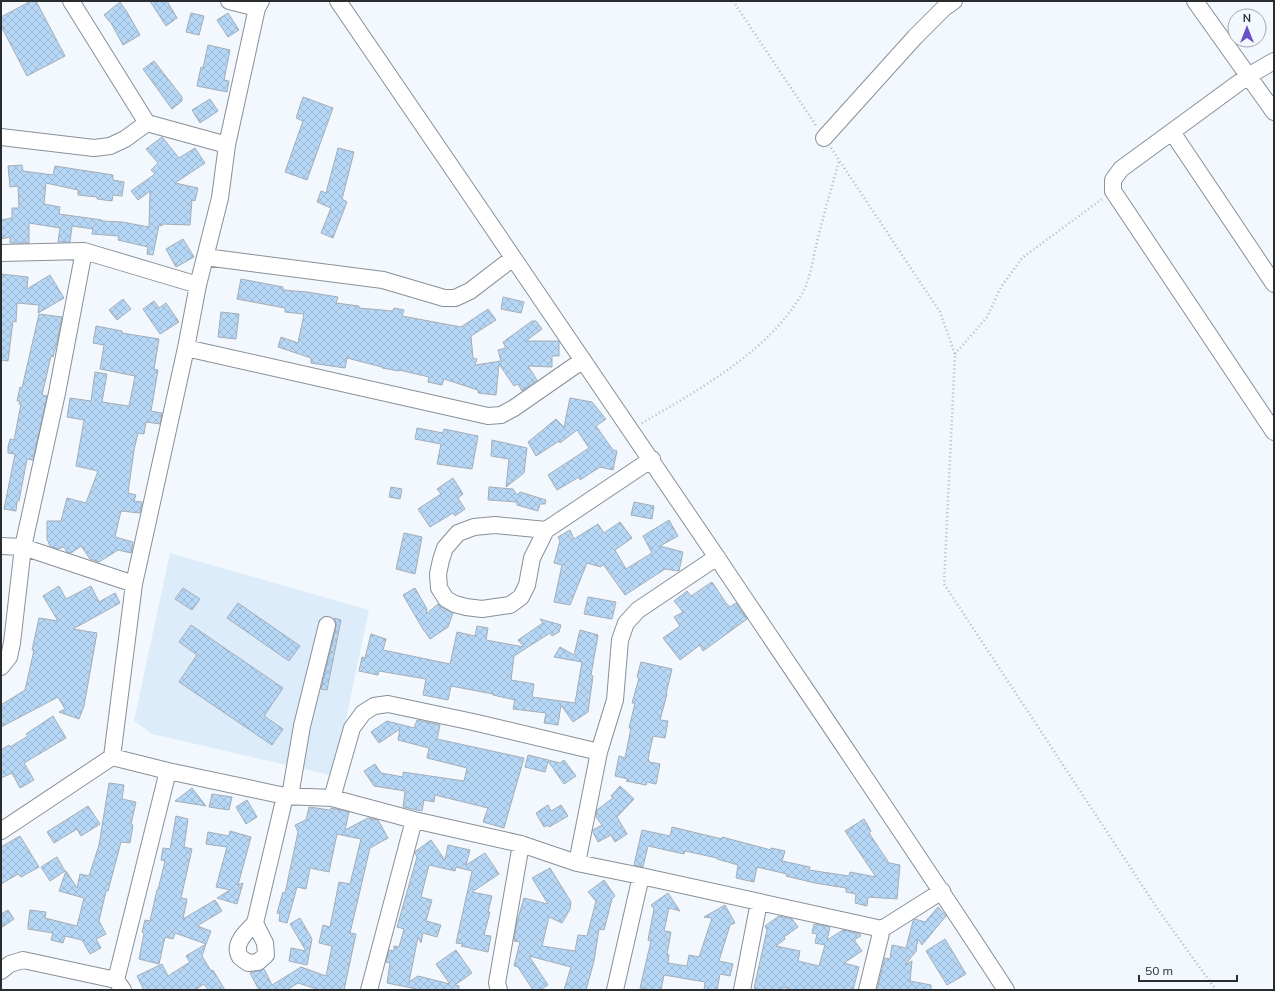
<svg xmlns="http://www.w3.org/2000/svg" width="1275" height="991" font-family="Mulish,sans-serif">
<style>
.built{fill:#ddecfb}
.building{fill:url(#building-cross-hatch);stroke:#a5adb6}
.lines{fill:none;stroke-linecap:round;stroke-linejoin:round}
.minor-casing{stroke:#889099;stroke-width:18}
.path{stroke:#b2b7bc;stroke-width:2.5;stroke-dasharray:1 3;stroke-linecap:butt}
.minor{stroke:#fff;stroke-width:16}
</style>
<defs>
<pattern id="building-cross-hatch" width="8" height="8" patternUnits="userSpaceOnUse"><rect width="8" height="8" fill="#b6d7f6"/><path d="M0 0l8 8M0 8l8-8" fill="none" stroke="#9cb9d3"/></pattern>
</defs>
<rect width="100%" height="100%" fill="#f2f8fd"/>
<path class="built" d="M170 553 369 610 334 776 152 734 134 721Z"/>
<path class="building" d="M31 1H36L65 56 27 76 1 26V17Z
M150 1H167L177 18 166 26Z
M120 2 127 12 140 35 123 45 111 23 104 15Z
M191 13 204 16 199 35 186 32Z
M228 13 239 30 228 37 217 20Z
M208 45 230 50 224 80 229 81 227 92 197 86 201 67 203 68Z
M154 61 182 97V101L172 109 143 69Z
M303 97 333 108 307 180 285 172 303 121 296 118Z
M210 99 218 111 200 123 192 110Z
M162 137 179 158 195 148 205 163 175 183 198 188 195 201 192 200 190 225 162 224V226L159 225 153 255 147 254 148 247 118 240 119 236 92 234 93 229 72 226 70 242H58L60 228 29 223V243H10V237L1 239V220L12 218V208H19L18 186 10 187 8 166 22 165 23 171 53 175 55 166 113 175V180L124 182 122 196 113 195 112 201 97 199V197L78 195V190L46 183 44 204 60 207 59 214 102 220V221L122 222 149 227 150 191 138 200 131 191 155 174 151 170 158 163 146 149Z
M338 148 354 152 342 199 347 202 333 238 321 233 331 208 317 202 321 191 326 193Z
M183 239 194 257 176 267 166 249Z
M1 274 28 277 27 289 50 275 64 298 38 313 39 305 17 303 16 322 13 321 8 361 1 360Z
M241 279 283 287V290L307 292 338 297 336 303 359 306V308L393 311 394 308 404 310 402 316 461 327 488 309 496 320 471 336 473 358 477 359 475 365 501 361 498 350 506 348 503 342 532 321H536L542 329 526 341H559V356H552V367L528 366 537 380 522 391 518 384 514 386 499 364 496 395 478 393V390L444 379 442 385 428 382 429 377 399 370V371L382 368V367L347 358 345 368 311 363V358L278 347 281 337 298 343 304 314 285 312V308L237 299Z
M503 297 524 302 521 313 501 309Z
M123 299 131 309 117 320 109 310Z
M154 301 159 308 166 303 179 322 160 334 143 309Z
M221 312 239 314 236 339 218 337Z
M39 314 62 317 57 342 53 357 51 356 42 395 47 396 33 460 27 459 19 501H17L16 511 4 509 15 454 8 453V447L10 439 14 440 21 404H19L20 401H17L20 387 22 388Z
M96 326 122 331V333L159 339 154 369 158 370 151 411 162 413 160 424 146 422 144 434 138 433 134 450 128 493 136 495 134 501 142 502 140 513 121 511 115 537 133 542 131 553 118 550 99 562 90 559 81 546 71 553 67 552 64 547 58 549 50 546 47 539V521H61L67 498 86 503 98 471 76 466 84 420 67 417 70 398 91 401 95 372 107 374 102 402 129 406 135 376 100 369 104 345 93 343Z
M570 398 592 402 606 419 596 426 613 450 617 451 613 470 600 467 580 480 579 477 557 490 548 475 589 448 577 430 560 443 559 441 536 456 528 442 556 419 564 427Z
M417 428 443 433 444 429 478 436 472 469 437 464 441 444 415 439Z
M492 440 527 448 524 473 506 487 509 459 491 456Z
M453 478 463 494 458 498 465 509 455 516 453 513 430 527 418 509 441 494 437 489Z
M391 487 402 489 400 499 389 497Z
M489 487 513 489 517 495 520 492 546 500 545 504H540L538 511 517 505V502L488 500Z
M634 502 654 506 652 519 631 515Z
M669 520 678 536 660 546 683 552 679 571 665 569 625 595 603 564 601 567 587 563 570 605 554 602 562 565 554 563 560 541 558 537 570 530 574 539 598 524 604 533 620 522 632 538 615 550 626 569 652 553 643 536Z
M404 533 422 537 415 574 396 569Z
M712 582 726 603 730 607 736 603 747 619 703 651 700 645 680 660 663 638 680 626 674 617 683 612 674 601 687 591 691 596Z
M59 586 66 599 91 586 99 602 115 593 120 603 73 629 97 633 84 706 79 719 59 712 65 709 58 697 1 727V705L25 690 34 650H32L39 618 58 621 43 596Z
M183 588 200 599 192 610 175 599Z
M415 588 427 609 426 614 438 604 441 607 453 613 448 627 430 639 424 630V631L403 595Z
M588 597 616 602 612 619 584 614Z
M238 603 300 646 289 661 227 618Z
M334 618 341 620 327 690 321 689 336 627V623Z
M540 619 561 625 559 632 552 636 550 633 514 656 511 680 534 684 532 697 575 703 582 662 554 657 560 647 574 655 580 630 598 635 591 675 593 676 588 712 573 722 561 705 558 725 544 723 546 713 513 709 515 700 493 695V694L451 686 448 700 423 695 426 679 379 671 378 675 359 671 362 657 365 658 371 634 386 639 383 650 450 664 457 632 475 636 477 626 488 628 486 640 524 647 518 640 543 623Z
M191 625 283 688 264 716 283 729 272 745 179 682 197 655 179 642Z
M641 662 672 669 666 694H667L660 720 668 721 665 738 653 736 648 759 649 760V762L660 764 656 784 647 782 646 785 626 781 628 779 615 776 619 756 625 758 631 728H629L635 703H632L639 678 637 677Z
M53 716 66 738 24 763 34 780 20 788 12 773 1 778V750L9 745 10 747 28 736 26 734Z
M417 720 440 725 437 739 524 758 504 828 483 822 488 808 435 795 434 802 424 800 422 811 408 808 403 807 405 791 374 786 364 771 375 764 381 773 403 777V772L464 781 467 768 427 758 429 748 398 740 400 729 379 743 371 732 387 721 414 728Z
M528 755 560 763 564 760 576 776 564 784 548 761 545 772 525 767Z
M109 783 124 785 122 799 136 802 131 824 133 825 130 843 121 842 108 891H106L99 921 106 934 96 939 101 948 90 954 82 940 65 936 63 943 51 940 53 933 28 929V925L30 910 46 912 45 918 77 926 84 898 59 891 66 871 77 888 80 874 89 876 99 845Z
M620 786 634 799 617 817 627 834 615 842 611 835 598 842 593 832V830L602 825 596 817 597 810 613 798 611 796Z
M192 788 206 806 175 801Z
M212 794 232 797 229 810 209 807Z
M247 800 257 817 246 824 236 807Z
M548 805 551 811 561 805 568 816 549 827 548 825 544 827 536 813Z
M88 806 100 824 81 836 77 829 54 843 47 832Z
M309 807 330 810 331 808 349 812 345 830 368 818 378 820 388 838 370 848 350 933 356 934 344 990H320L298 983 287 990H259L250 973 264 969 272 985 301 967 326 976 332 946 319 943 323 925 330 927 339 882 350 884 361 839 337 834 329 872 310 868 306 889 297 887 287 923 279 921 280 914 277 913 283 892 285 893 298 832 295 825 306 820Z
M176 816 188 819 184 847 192 849 181 898 187 899 183 919 215 900 222 911 197 926 211 931 206 944 175 933 173 939 165 937 159 964 139 959 144 933 142 932 145 920 150 921 157 890H158L165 861 161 860 163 848 170 849Z
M864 819 871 831 869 833 889 863 900 865 897 899 868 897 867 906 855 903 856 894 846 892V888L815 883 786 876 787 874 757 867 754 882 736 878 738 865 717 859V858L685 851 684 854 648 846 643 867 634 865 642 830 670 836 672 827 722 839V837L771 850V848L785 851 782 861 810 867 809 870 849 876 850 872 876 877 845 831Z
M230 831 251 837 238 885 243 883 237 904 217 898 230 890 216 887 227 847 206 844 208 832 229 836Z
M20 836 39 867 21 877 18 874 1 884V847Z
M431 840 445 860 448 845 470 850 466 865 485 853 499 874 472 892 492 896 488 912H490L484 935 491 936 488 952 461 946 463 944 456 943 472 871 456 867 455 871 429 865 421 897 432 900 426 921 441 925 437 937 423 933 421 943 418 937 409 982 418 976 450 984 436 964 456 950 472 973 455 985 459 986V990H416L417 989 387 983 390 963 386 962 389 950 394 951V946L399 947 404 929 397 927 417 857 415 853 416 851Z
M57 857 65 871 50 881 41 867Z
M550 868 571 902 570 909 562 923 549 917 542 946 575 951 578 935 587 936 596 901 588 892 604 880 615 896 612 899 604 930 599 929 594 961 586 990H564L571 967 529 956 548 985 540 990H533L518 967 514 966 520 942 514 941 517 922 524 898 548 904 532 878Z
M668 893 680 911 669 908 664 931 671 932 667 954 669 955 668 963 687 966 689 955 699 957 712 918 704 917 725 905 735 923 730 925 719 961 733 964 730 976 720 974 717 990H704L705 982 664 975 661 990H651L640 988 651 941 648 940 654 909 651 905Z
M938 907 946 916 922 945 918 939 916 950H917L905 965 912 961 910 981 931 985V990H877L885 958 890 959 892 945 906 948 913 921 915 919 925 922Z
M8 910 14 919 1 928V914Z
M779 916 792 919 798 927 784 937 785 939 776 946 800 951 798 961 819 966 825 945 815 943 817 934 812 933 814 924 830 927 827 940 843 930 860 934 861 936 854 940 862 951 844 963 859 967 853 990H793L783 987 782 990H763L754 988 767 930 765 926Z
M300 918 312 939 307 965 289 961 291 948 306 951 290 924Z
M945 939 966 974 947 985 926 951Z
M206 944 202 956 211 971 213 970 225 990H208L204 984 195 990H144L137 976 162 964 168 976 190 962 186 956Z"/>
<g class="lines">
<g class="minor-casing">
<path id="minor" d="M71 1 147 123 227 145
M229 1 257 8
M338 1C464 186 591 370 716 556 813 701 911 844 1006 990
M1195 1 1274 112
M1274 61 1248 76 1121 169 1113 180V191L1274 432
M1172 132 1274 284
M1 137 94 148 110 146 125 139 147 123
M824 138 915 37 944 8 954 1
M1 253 84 251 198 285
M205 257 383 280 444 298H455L470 291 513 258
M186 348 488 416 501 415 514 408 583 360
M546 530 495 525 474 527 458 533 445 548 441 560 438 574 439 588 446 599 455 604 466 607 482 609 510 605 521 597 527 585 532 558 546 530 652 459
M1 546 23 547 134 584
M1 667 9 657 12 643 23 547 57 393 84 251
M112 757 134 584 186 348 198 285 220 198 227 145 257 8 261 1
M290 796 302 726 327 625
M332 798 352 728 363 713 374 706 388 704 473 722 599 752
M1 831 112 757 168 771 285 796 332 798 414 820 521 844 577 863 641 876 882 929 942 891
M577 863 599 752 615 700 620 640 626 623 638 610 717 557
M255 923 265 943 266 955 258 962 248 963C246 961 242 959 240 957 232 944 247 931 255 923L285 796
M1 971 10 964 23 960 116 980 123 990
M116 980 168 771
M369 990 414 820
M499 990 497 983 521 844
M615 990 641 876
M742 990 759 902
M867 990 882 929"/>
</g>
<path class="path" d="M733 1 817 127
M831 148 940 312 955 354 944 584 1159 911 1216 990
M955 354 987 317 1001 287 1022 258 1102 199
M642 423C698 390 772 350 804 290 810 279 813 258 816 246 823 217 831 189 839 161"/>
<use href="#minor" class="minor"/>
</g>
<rect width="1275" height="991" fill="none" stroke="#292d30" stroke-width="4"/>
<g transform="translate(1247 28)"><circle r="19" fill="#f2f8fd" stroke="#a2a7ab"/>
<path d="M0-3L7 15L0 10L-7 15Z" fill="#6b4fc9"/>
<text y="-6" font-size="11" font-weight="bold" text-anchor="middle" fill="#292d30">N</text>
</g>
<path d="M1139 975v6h98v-6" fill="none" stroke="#292d30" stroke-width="2"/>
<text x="1145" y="975" font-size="12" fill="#292d30" stroke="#f2f8fd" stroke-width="3" paint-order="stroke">50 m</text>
</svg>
